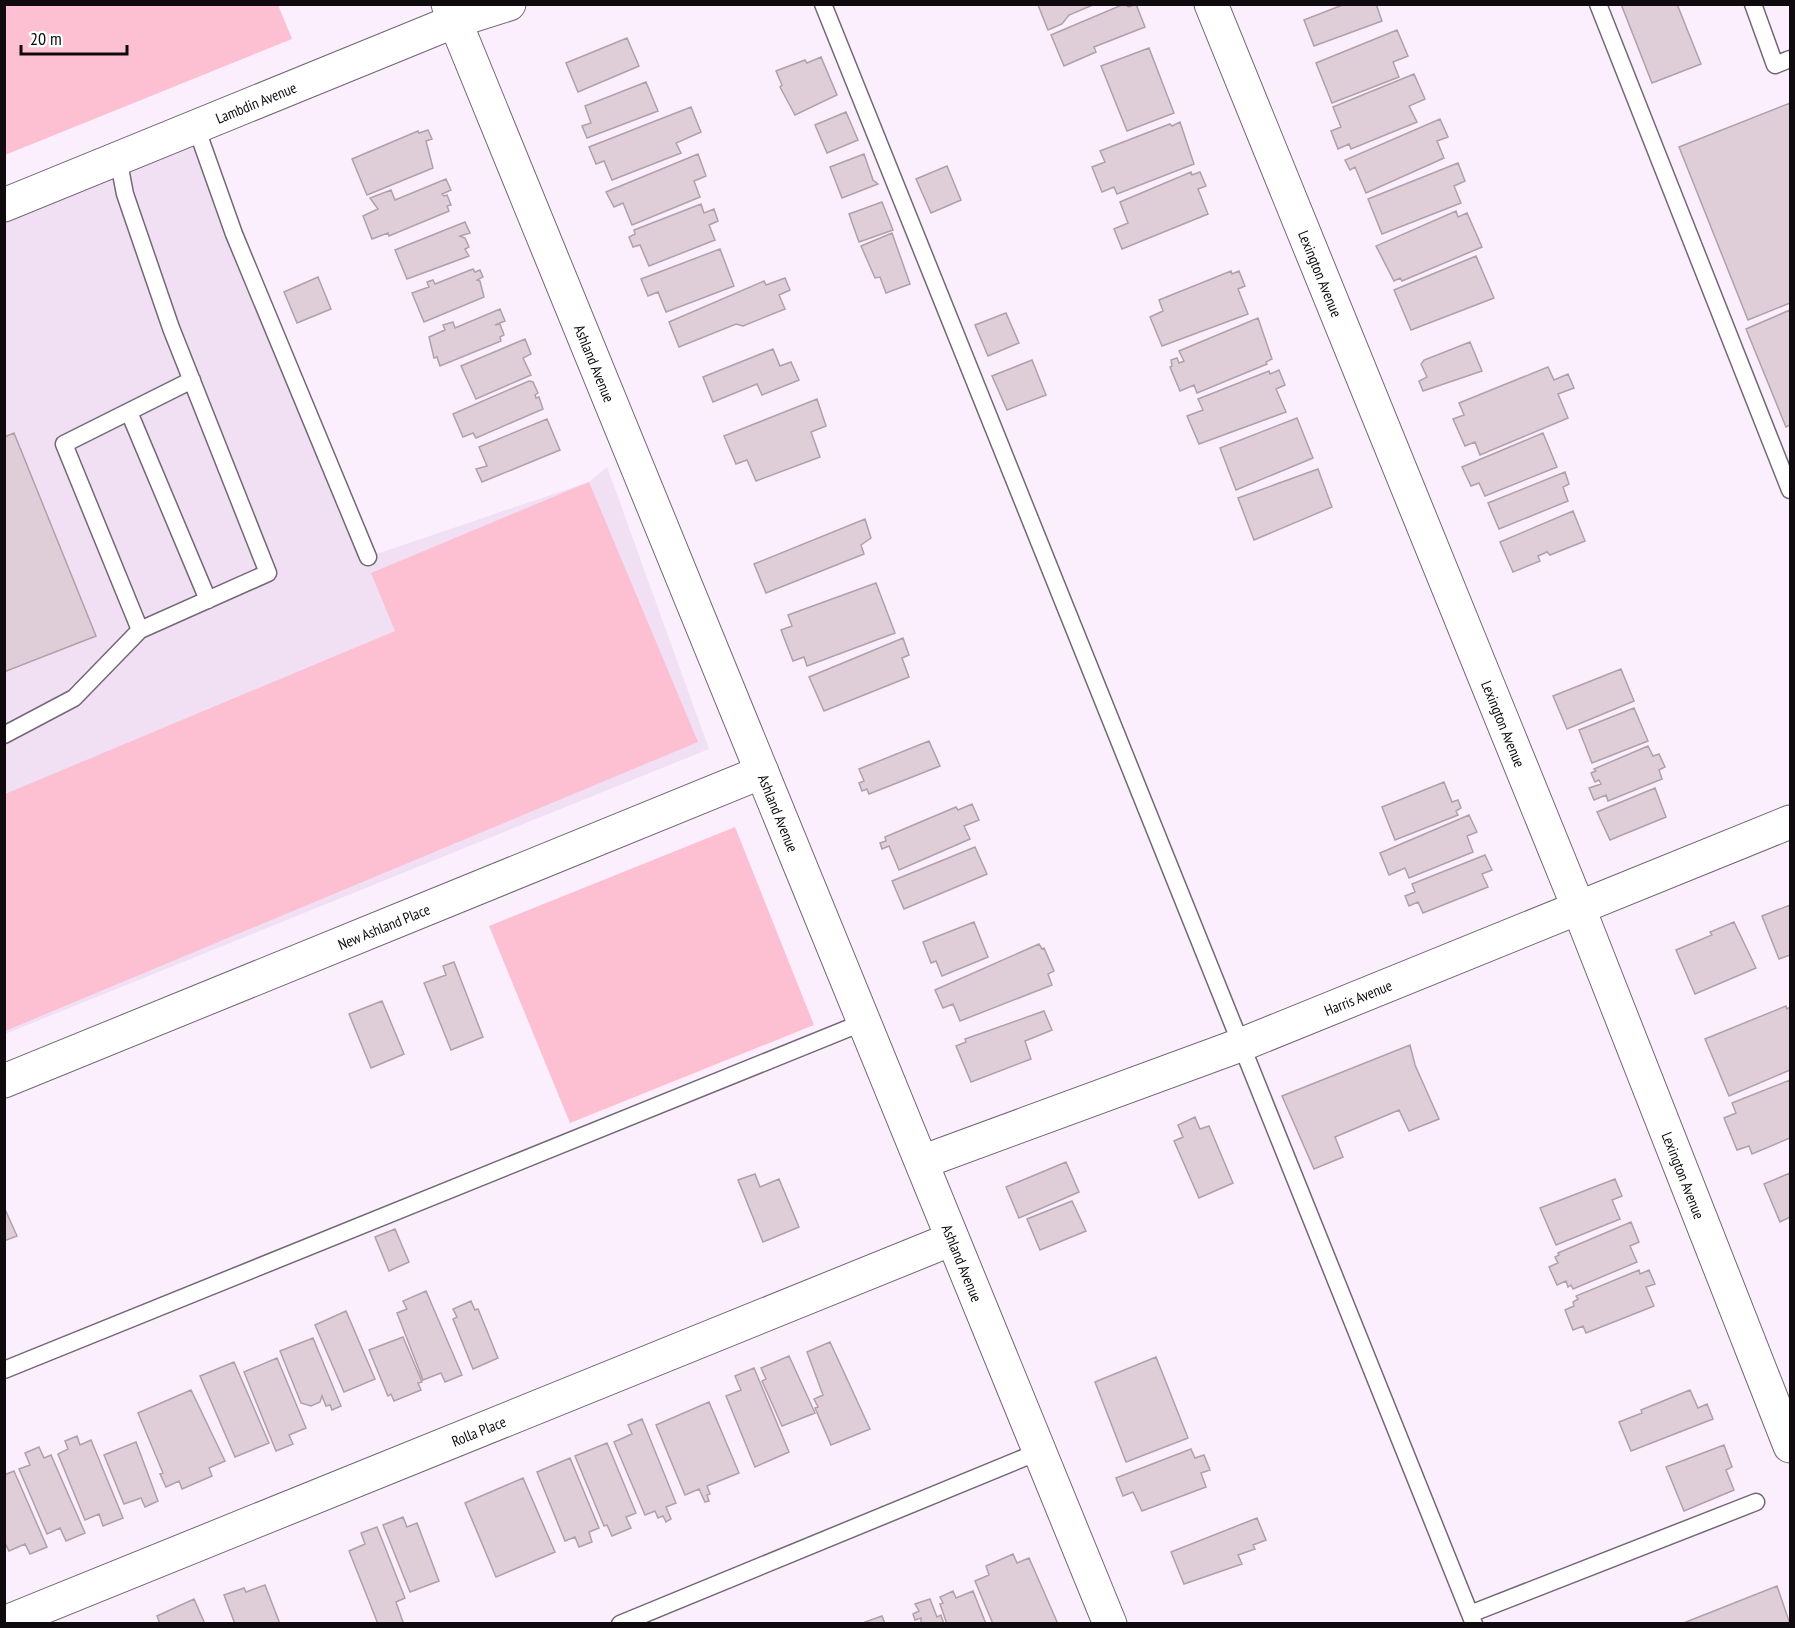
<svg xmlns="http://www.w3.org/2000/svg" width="1795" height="1628" font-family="'PT Sans Narrow',sans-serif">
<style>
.built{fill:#f1dff3}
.green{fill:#fcc0d2}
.building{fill:#dfcdd8;stroke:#b0a0aa;stroke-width:1.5}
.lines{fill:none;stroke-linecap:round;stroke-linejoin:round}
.service-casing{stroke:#736875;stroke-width:19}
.minor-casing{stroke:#736875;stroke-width:35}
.service{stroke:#fff;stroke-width:16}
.minor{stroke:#fff;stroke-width:33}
.labels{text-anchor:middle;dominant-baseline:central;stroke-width:4.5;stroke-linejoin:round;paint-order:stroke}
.street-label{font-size:15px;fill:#0e0a0e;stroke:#fff}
</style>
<rect width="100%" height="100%" fill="#fbeefd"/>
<path class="built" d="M196 127 368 557 589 482 607 467 709 749 5 1034V205Z"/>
<path class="green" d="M5 4 278 5 292 39 5 155Z
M589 482 698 742 5 1031V794L395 631 371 573Z
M735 827 814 1025 570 1123 489 926Z"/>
<path class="building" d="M1095 4 1069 15 1062 24 1048 30 1038 5Z
M1124 4 1129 7 1136 4 1145 27 1094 47 1096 52 1064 66 1051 35Z
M1345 4H1376L1382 21 1314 46 1304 20Z
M1621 4H1677L1701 64 1652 83Z
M1397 30 1408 56 1393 62 1399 77 1332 103 1316 63Z
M627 38 639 66 578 92 566 63Z
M1149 48 1174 113 1127 131 1101 66Z
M821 57 837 95 795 115 780 87 782 85 776 71 805 60 807 63Z
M1414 74 1425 99 1409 106 1417 122 1351 149 1349 144 1338 149 1331 131 1341 127 1333 107Z
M646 82 658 111 587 138 582 126 591 123 585 106Z
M1790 103V303L1748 320 1679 147Z
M691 107 701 132 676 143 681 153 612 180 604 161 596 164 589 147Z
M846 112 858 140 827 153 815 125Z
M1440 119 1448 137 1437 141 1444 158 1366 193 1355 167 1350 170 1345 160Z
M1180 122 1194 164 1117 194 1114 187 1102 192 1092 167 1105 162 1100 151 1170 124 1172 126Z
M428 130 432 139 426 141 433 168 367 195 352 159 418 131 419 133Z
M698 154 706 176 694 181 700 197 632 225 623 203 614 207 606 192Z
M864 154 873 180 878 184 842 198 830 167Z
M1458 163 1465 181 1454 186 1461 203 1382 234 1368 199Z
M947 166 961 200 931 213 916 179Z
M1191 172 1192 175 1200 172 1206 186 1198 189 1208 214 1122 249 1114 229 1128 223 1120 202Z
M446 179 451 190 442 194 444 196 447 195 451 205 447 206 449 211 389 236 388 233 372 239 363 216 378 209 370 198 391 190 395 200Z
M882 202 893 230 859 242 849 214Z
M701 204 704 213 714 209 718 221 709 225 715 240 649 266 640 245 633 247 629 237 635 234 634 230Z
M1456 211 1458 217 1467 213 1482 247 1402 281 1400 278 1394 281 1376 246Z
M465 222 470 233 460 236 465 238 469 247 465 249 469 256 407 279 395 250Z
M892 233 910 284 886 293 880 277 875 278 861 246Z
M720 249 734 286 666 312 658 292 648 296 641 279Z
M1476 256 1494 298 1411 330 1394 290Z
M473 269 475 272 480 270 483 277 477 280 480 281 484 297 424 322 412 293 429 287 427 282 433 280 435 284Z
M1231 271 1232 274 1239 271 1245 286 1238 289 1248 314 1162 346 1150 317 1163 311 1159 300Z
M318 277 331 309 297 323 284 292Z
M785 278 790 290 779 295 785 309 743 326 736 324 679 347 669 322 764 281 766 285Z
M500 309 505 321 495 325 500 324 504 335 500 337 501 341 440 366 437 357 434 358 429 337 445 330 443 325 453 322 455 328Z
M1790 310V425L1786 427 1746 329Z
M1006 313 1019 343 988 356 975 325Z
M1258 318 1272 359 1266 362 1267 364 1197 393 1194 385 1180 391 1170 367 1172 366 1171 360 1177 358 1179 363 1184 361 1179 351Z
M525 339 531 354 523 358 531 375 476 399 461 366Z
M1470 342 1482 371 1423 391 1419 381 1427 377 1421 364 1424 360Z
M773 349 780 366 791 362 799 380 762 395 757 384 713 402 703 377Z
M1032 360 1046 395 1007 410 992 376Z
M1548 367 1554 380 1568 374 1574 388 1558 394 1568 418 1480 455 1475 442 1465 446 1453 419 1464 415 1459 403Z
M1279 370 1285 385 1276 389 1286 412 1199 444 1187 416 1203 410 1198 399 1269 371 1270 374Z
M529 381 533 382 538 393 535 395 536 398 539 397 543 409 476 438 473 433 463 437 453 414Z
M817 399 826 426 811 432 820 457 756 481 747 460 736 464 724 436Z
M1297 418 1313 458 1236 490 1220 448Z
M547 419 560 450 482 482 476 469 487 466 479 447Z
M14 433 96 636 4 672V437Z
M1543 433 1557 467 1485 496 1479 483 1471 486 1462 467Z
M1318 469 1332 507 1254 540 1238 498Z
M1565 472 1569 484 1563 487 1568 501 1499 529 1488 503Z
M1573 511 1585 541 1550 555 1547 552 1538 556 1540 561 1513 572 1500 542Z
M865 519 871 538 861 545 864 554 766 593 754 564Z
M876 583 895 633 807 666 804 657 793 661 781 630 792 626 788 615Z
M903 638 909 655 902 658 909 677 824 711 809 677Z
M1621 669 1634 701 1567 729 1553 696Z
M1634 708 1648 741 1592 763 1579 730Z
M929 741 940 766 869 794 867 789 862 791 859 783 864 781 859 769Z
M1648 746 1653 756 1659 754 1665 767 1659 770 1662 779 1608 801 1606 795 1594 800 1589 788 1601 784 1599 780 1595 782 1591 773 1596 771 1594 769Z
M1444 782 1452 802 1458 800 1461 808 1456 811 1458 815 1395 840 1382 807Z
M1655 788 1666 817 1610 840 1597 812Z
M972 804 979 820 964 826 970 839 899 870 889 846 882 849 880 843 886 841 885 837 956 807 958 810Z
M1469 815 1477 832 1467 836 1473 852 1409 878 1405 868 1389 875 1380 853Z
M975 847 987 874 904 909 892 881Z
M1485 855 1492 870 1482 874 1488 887 1423 913 1418 902 1409 906 1405 896 1415 892 1412 884Z
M1790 905V955L1779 959 1762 916Z
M974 922 988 957 942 976 936 961 931 963 923 942Z
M1734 922 1756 968 1695 994 1676 950 1712 935 1710 932Z
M1039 944 1042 949 1044 948 1054 971 1048 974 1052 985 960 1021 953 1004 943 1008 935 990Z
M454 962 483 1037 451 1050 424 983 446 975 443 966Z
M382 1001 404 1054 371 1068 349 1014Z
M1786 1006 1787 1009 1790 1007V1070L1729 1096 1705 1039Z
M1044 1011 1052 1030 1025 1041 1031 1059 971 1082 956 1046 966 1042 965 1039Z
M1410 1045 1415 1065 1439 1119 1409 1131 1399 1110 1335 1137 1343 1157 1314 1169 1282 1096Z
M1790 1080V1138L1752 1154 1749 1146 1737 1150 1724 1118 1736 1113 1732 1103Z
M1195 1117 1200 1129 1209 1126 1233 1183 1199 1198 1174 1141 1183 1137 1178 1125Z
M1066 1162 1079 1192 1019 1218 1006 1187Z
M1790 1173V1217L1780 1222 1764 1184Z
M755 1174 760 1187 779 1179 799 1227 763 1242 738 1180Z
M1615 1179 1622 1196 1612 1200 1620 1219 1556 1245 1540 1208Z
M1072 1201 1086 1231 1040 1250 1027 1219Z
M4 1207 17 1236 4 1241Z
M1631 1222 1639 1242 1630 1246 1637 1262 1573 1289 1571 1285 1568 1287 1566 1281 1557 1285 1549 1267 1558 1263 1555 1257 1559 1255 1558 1253Z
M395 1229 409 1262 389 1271 375 1237Z
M1639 1270 1640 1274 1649 1270 1655 1284 1646 1287 1654 1306 1586 1333 1583 1326 1573 1330 1565 1310 1574 1306 1573 1302 1578 1299 1576 1296Z
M426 1291 462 1375 445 1382 441 1373 423 1380 397 1313 407 1309 403 1301Z
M471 1301 475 1310 478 1309 498 1358 473 1369 453 1319 457 1317 453 1309Z
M346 1311 375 1379 344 1392 315 1325Z
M403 1337 422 1382 418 1383 421 1390 394 1401 391 1394 388 1396 369 1350Z
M313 1338 341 1406 332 1410 330 1405 326 1406 322 1396 320 1402 311 1406 301 1403 280 1351Z
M830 1342 870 1429 831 1445 815 1408 818 1407 814 1399 823 1395 807 1352Z
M789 1356 815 1413 782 1426 762 1381 766 1379 761 1368Z
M1156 1357 1188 1438 1126 1462 1095 1382Z
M277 1358 306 1428 289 1435 293 1444 276 1451 244 1372Z
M234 1362 269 1443 235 1457 200 1376Z
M754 1368 789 1452 755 1467 726 1396 741 1390 735 1376Z
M191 1390 225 1461 209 1468 212 1476 182 1489 179 1481 166 1487 160 1474 163 1473 138 1413Z
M1690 1390 1698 1408 1707 1404 1713 1419 1631 1451 1619 1422 1642 1413 1641 1410Z
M709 1402 739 1473 707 1486 710 1494 707 1495 709 1501 705 1502 699 1489 685 1495 656 1425Z
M642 1419 676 1503 666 1507 671 1519 666 1522 663 1516 658 1518 655 1511 645 1515 614 1442 632 1434 628 1425Z
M77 1436 80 1445 91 1440 123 1518 103 1526 99 1514 85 1520 58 1454 68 1449 65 1441Z
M136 1442 158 1501 145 1507 141 1498 124 1504 104 1455Z
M607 1443 636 1513 626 1517 631 1528 612 1536 607 1525 604 1526 575 1456Z
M1724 1445 1732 1467 1726 1470 1734 1490 1684 1511 1666 1467Z
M39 1447 44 1458 51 1455 85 1533 66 1541 60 1528 47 1534 19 1469 30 1465 25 1453Z
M1191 1449 1195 1458 1204 1455 1210 1470 1201 1473 1206 1487 1142 1511 1133 1492 1123 1496 1116 1478Z
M570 1458 599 1528 589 1532 592 1542 579 1547 575 1537 565 1541 537 1472Z
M14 1471 47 1547 30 1554 25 1544 9 1551 4 1541V1475Z
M523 1478 555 1552 496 1577 465 1503Z
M403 1517 407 1527 417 1523 439 1581 410 1592 383 1525Z
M1257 1518 1266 1540 1253 1545 1255 1549 1238 1555 1242 1564 1184 1584 1171 1552Z
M377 1527 405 1598 396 1602 403 1622 398 1624H378L349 1551 365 1544 361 1533Z
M1013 1554 1017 1563 1029 1558 1058 1624H993L975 1581 989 1575 986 1566Z
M265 1585 280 1624H235L224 1595 244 1588 246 1592Z
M1777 1586 1790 1624H1681Z
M953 1591 956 1598 973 1591 986 1624H947L940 1604 943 1603 940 1597Z
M194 1599 205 1624H160L157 1616Z
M930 1599 937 1617 941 1615 944 1624H921V1618L915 1620 913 1614 919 1611 915 1604Z
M882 1616 885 1624H865V1622Z"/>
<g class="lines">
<g class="service-casing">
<path id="service" d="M823 4 1474 1624
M1598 4 1790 490
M1753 4 1775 65 1790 59
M196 127 234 234 368 557
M118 158 125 194 171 328 268 573 140 630 64 444 192 380
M129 412 208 600
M4 735 74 698 140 630
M4 1370 864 1022
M1470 1614 1756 1502
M620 1624 1038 1452"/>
</g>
<g class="minor-casing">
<g id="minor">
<path id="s1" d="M448 4 1110 1624"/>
<path id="s2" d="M1211 4 1579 909 1790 1446"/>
<path id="s3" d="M4 205 455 21 509 4"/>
<path id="s4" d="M4 1081 762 772"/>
<path id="s5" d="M922 1162 1243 1044 1790 822"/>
<path id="s6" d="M4 1623 952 1239"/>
</g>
</g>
<use href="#service" class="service"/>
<use href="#minor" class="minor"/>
</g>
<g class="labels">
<g class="street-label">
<text stroke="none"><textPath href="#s3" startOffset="272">Lambdin Avenue</textPath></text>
<text stroke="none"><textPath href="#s2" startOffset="291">Lexington Avenue</textPath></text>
<text stroke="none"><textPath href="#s1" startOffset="388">Ashland Avenue</textPath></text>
<text stroke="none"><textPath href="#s2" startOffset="777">Lexington Avenue</textPath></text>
<text stroke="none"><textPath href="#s1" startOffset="874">Ashland Avenue</textPath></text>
<text stroke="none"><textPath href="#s4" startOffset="410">New Ashland Place</textPath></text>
<text stroke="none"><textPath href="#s5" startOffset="466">Harris Avenue</textPath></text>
<text stroke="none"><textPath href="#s2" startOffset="1263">Lexington Avenue</textPath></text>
<text stroke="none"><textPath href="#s1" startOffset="1360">Ashland Avenue</textPath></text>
<text stroke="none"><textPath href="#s6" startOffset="512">Rolla Place</textPath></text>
</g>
</g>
<rect width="1795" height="1628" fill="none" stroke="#0e0a0e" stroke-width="12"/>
<path d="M21 45v9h106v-9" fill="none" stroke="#0e0a0e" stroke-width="3"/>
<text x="30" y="45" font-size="18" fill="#0e0a0e" stroke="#ffffff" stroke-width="4.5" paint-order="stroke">20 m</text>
</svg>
